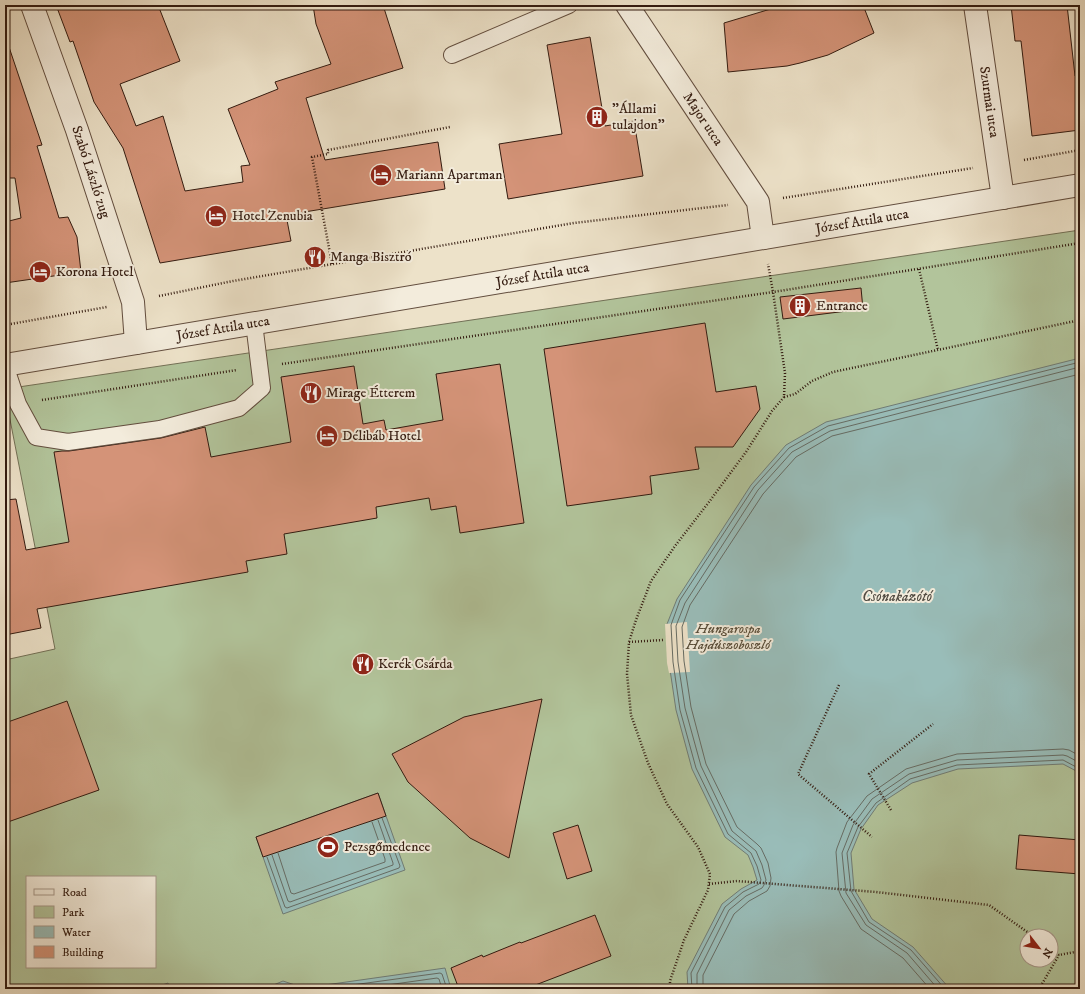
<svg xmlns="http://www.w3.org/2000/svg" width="1085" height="994" font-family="'IM FELL DW Pica',serif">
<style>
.green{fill:#b2c49b;stroke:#727056;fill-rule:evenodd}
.water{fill:#99bdb9;stroke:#707c75}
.pier{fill:#ede2c9}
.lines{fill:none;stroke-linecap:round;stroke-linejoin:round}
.shore{stroke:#666c64;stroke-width:1}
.building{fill:#d49378;stroke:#331b10}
.lane-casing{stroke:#624d3e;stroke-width:18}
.street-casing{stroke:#624d3e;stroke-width:24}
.path{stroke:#331b10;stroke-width:2.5;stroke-dasharray:1 2;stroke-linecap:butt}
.lane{stroke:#f3ecdc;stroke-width:16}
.street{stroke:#f3ecdc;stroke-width:22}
.labels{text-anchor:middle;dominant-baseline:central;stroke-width:4;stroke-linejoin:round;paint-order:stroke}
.street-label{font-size:14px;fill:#331b10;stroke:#f3ecdc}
.poi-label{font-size:14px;fill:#331b10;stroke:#f3ecdc;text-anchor:start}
.park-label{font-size:14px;font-style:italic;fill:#594e3a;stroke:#f3ecdc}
.water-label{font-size:15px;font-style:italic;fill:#524c43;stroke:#f3ecdc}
</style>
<rect width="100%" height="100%" fill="#ede2c9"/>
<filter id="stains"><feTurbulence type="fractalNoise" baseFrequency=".005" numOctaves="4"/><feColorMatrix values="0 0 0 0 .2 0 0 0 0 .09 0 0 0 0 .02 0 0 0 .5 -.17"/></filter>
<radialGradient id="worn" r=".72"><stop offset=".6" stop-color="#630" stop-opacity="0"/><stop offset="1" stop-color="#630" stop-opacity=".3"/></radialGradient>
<path class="green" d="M1080 230V989H5V660L55 649 5 394V389ZM27 877H155V967H27ZM1027 936H1051V960H1027Z"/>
<path class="water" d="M1080 358V773L1063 764 958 769 912 783 878 805 861 829 851 853 854 889 872 919 913 947 950 989H688L687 972 722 904 741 889 757 880 753 867 748 855 725 837 692 769 676 710 669 663 667 624 677 599 751 485 786 445 826 422Z
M378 793 405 870 283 914 256 837Z
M445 968 451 989H264L283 981 304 988Z
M168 983 170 989H151Z"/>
<path class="pier" d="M687 622 690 672 669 673 667 663 665 624Z"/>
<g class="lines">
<path class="shore" d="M278 853 291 893 294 894 385 862V859L372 822
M272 855 288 901 290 902 393 865V863L378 820
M267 857 285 907 287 908 399 868 400 866 382 818
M323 989 440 973 442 974 447 989
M359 989 437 978 439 979 442 989
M692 989 691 973 725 907 743 892 759 884 761 880 757 866 751 853 728 834 696 768 680 710 673 662 671 625 680 600 754 487 789 448 828 426 1080 362
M697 989V974L729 910 746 896 762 888 764 885 766 880 762 865 756 851 732 831 701 766 685 708 678 662 676 626 685 603 758 490 792 452 830 431 1080 367
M703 989V975L734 914 749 901 767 891 770 886 771 878 768 863 761 848 757 844 737 827 706 764 691 707 684 661 682 627 690 605 763 494 796 457 832 436 1080 374
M930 989 903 958 861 929 841 896 839 891 836 852 837 848 847 822 867 796 906 769 957 754 1063 749 1069 750 1080 756
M938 989 907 953 866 925 846 893 842 853 853 825 872 799 909 774 957 760 1063 755 1067 756 1080 763
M945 989 911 950 869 922 851 891 847 853 858 827 876 803 910 779 957 765 1063 760 1080 769"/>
</g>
<path class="building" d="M56 5H158L180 61 120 84 136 126 163 116 185 191 243 182 241 166 250 165 228 109 278 89 275 82 331 64 316 24 313 5H383L403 68 306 98 325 160 438 142 445 189 286 215 291 241 160 263 123 148 94 102 73 41 70 42Z
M784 5H863L874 33 828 55 800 63 787 66 728 72 724 23Z
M1011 5H1067L1075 76 1080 75V130L1032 136 1021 41H1015Z
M590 37 605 126 634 121 643 176 508 199 499 144 562 134 547 45Z
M9 47 42 145 37 146 59 218 68 217 77 237 81 272 5 283V222L21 218 15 178H5V48Z
M861 288 863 309 783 319 780 297Z
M705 323 716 392 756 386 760 409 733 447H695L699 469 650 476 652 494 567 506 544 349Z
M500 364 524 523 460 533 456 506 431 510 429 498 376 507 377 518 284 534 287 554 246 561 248 572 37 609 41 628 5 635V500L16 499 26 550 69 542 54 452 62 451H69L161 438 205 427 211 457 291 442 281 377 354 366 363 424 384 420 386 430 443 420 436 374Z
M542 699 530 756 509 858 470 838 408 782 392 754 464 717Z
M67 701 99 790 5 823V723Z
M378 793 386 816 263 857 256 837Z
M578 825 592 871 567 879 553 833Z
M1019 835 1080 840V874L1016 869Z
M595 915 611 956 525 989H459L451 968 482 955 483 957 520 942 521 943Z"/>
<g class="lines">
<g class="lane-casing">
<path id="lane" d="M452 55 569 5
M5 365 18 404 36 437 68 442 160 429 239 408 262 388 254 323"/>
</g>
<g class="street-casing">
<g id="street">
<path id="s1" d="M32 5 77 130 133 302 136 343"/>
<path id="s2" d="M627 5 758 202 763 238"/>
<path id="s3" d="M975 5 1003 198"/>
<path id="s4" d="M5 365 1080 185"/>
</g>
</g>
<path class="path" d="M1024 160 1080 150
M783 198 973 168
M332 264 312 157 328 154V150L450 127
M919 269 938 350
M159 296 233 281 574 223 728 205
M5 325 107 307
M282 364 773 292 1080 243
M784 397 795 394 812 381 833 372 1080 320
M42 400 237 370
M629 642 663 640
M839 685 798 774 872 837
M891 810 869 774 933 724
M709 884 737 881 876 892 989 905 1033 936
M1051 949 1059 955 1080 951
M670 989V981L684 940 708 890 710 874 698 847 667 804 648 763 631 715 627 674 629 642 636 620 651 581 675 546 709 502 746 452 772 411 784 397 785 373 773 292 768 264
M1039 989 1059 955"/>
<use href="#lane" class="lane"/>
<use href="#street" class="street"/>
</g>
<defs>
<g id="building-disc" transform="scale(1.15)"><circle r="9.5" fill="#8f2418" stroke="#f3ecdc"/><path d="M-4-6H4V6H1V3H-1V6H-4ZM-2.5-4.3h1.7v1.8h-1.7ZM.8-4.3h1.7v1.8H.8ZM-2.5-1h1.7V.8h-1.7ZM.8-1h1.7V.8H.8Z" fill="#fff"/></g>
<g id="hotel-disc" transform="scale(1.15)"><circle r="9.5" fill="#8f2418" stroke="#f3ecdc"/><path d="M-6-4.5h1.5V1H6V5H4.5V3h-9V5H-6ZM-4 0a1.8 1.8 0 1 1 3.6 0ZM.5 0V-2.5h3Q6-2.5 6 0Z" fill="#fff"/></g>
<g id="restaurant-disc" transform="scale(1.15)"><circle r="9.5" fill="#8f2418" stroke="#f3ecdc"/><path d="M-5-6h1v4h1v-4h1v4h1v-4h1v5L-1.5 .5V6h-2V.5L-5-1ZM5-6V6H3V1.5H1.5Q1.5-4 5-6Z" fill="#fff"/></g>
<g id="stadium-disc" transform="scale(1.15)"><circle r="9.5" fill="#8f2418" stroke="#f3ecdc"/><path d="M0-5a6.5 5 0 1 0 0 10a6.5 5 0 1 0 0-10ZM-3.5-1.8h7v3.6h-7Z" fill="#fff"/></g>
</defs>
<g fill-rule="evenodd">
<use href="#building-disc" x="597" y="117"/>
<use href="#hotel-disc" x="381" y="175"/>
<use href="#hotel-disc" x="216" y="216"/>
<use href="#restaurant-disc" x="315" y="257"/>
<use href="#hotel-disc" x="40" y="272"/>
<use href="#building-disc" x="800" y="306"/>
<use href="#restaurant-disc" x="311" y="393"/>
<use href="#hotel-disc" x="327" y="436"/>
<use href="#restaurant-disc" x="363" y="664"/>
<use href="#stadium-disc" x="328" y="847"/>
</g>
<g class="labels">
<g class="street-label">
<text stroke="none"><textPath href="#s3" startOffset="98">Szurmai utca</textPath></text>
<text stroke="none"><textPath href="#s2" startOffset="137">Major utca</textPath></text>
<text stroke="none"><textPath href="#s1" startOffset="177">Szabó László zug</textPath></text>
<text stroke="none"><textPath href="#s4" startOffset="869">József Attila utca</textPath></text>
<text stroke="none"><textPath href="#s4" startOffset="545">József Attila utca</textPath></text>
<text stroke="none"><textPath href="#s4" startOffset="221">József Attila utca</textPath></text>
</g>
<g class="poi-label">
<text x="612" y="109">"Állami<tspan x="612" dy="16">tulajdon"</tspan></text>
<text x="396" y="175">Mariann Apartman</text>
<text x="232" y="216">Hotel Zenubia</text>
<text x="330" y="257">Manga Bisztró</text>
<text x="56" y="272">Korona Hotel</text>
<text x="816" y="306">Entrance</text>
<text x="326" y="393">Mirage Étterem</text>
<text x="342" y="436">Délibáb Hotel</text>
<text x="378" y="664">Kerék Csárda</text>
<text x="344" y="847">Pezsgőmedence</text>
</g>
<g class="park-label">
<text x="728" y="629">Hungarospa<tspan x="728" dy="16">Hajdúszoboszló</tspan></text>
</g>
<g class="water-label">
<text x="897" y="596">Csónakázótó</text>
</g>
</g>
<rect width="1085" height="994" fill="none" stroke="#ede2c9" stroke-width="20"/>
<rect x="6" y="6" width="1073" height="982" fill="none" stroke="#331b10" stroke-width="2"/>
<rect x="10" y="10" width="1065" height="974" fill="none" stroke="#331b10"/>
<rect x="26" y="876" width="130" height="92" fill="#f3ecdc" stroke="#a6988a"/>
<rect x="34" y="889" width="20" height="6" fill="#f3ecdc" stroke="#a6988a"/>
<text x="62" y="896" font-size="12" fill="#331b10">Road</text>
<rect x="34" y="906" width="20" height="12" fill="#b2c49b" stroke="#a6988a"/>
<text x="62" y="916" font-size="12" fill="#331b10">Park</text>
<rect x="34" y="926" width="20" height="12" fill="#99bdb9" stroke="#a6988a"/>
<text x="62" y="936" font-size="12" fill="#331b10">Water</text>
<rect x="34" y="946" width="20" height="12" fill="#d49378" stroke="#a6988a"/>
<text x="62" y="956" font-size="12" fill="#331b10">Building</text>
<g transform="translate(1039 948) rotate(121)"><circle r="19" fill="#f3ecdc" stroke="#a6988a"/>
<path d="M0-3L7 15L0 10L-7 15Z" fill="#8f2418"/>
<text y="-6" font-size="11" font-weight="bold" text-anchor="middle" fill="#331b10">N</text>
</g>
<rect width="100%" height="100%" filter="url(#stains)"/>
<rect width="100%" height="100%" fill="url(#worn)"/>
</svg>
